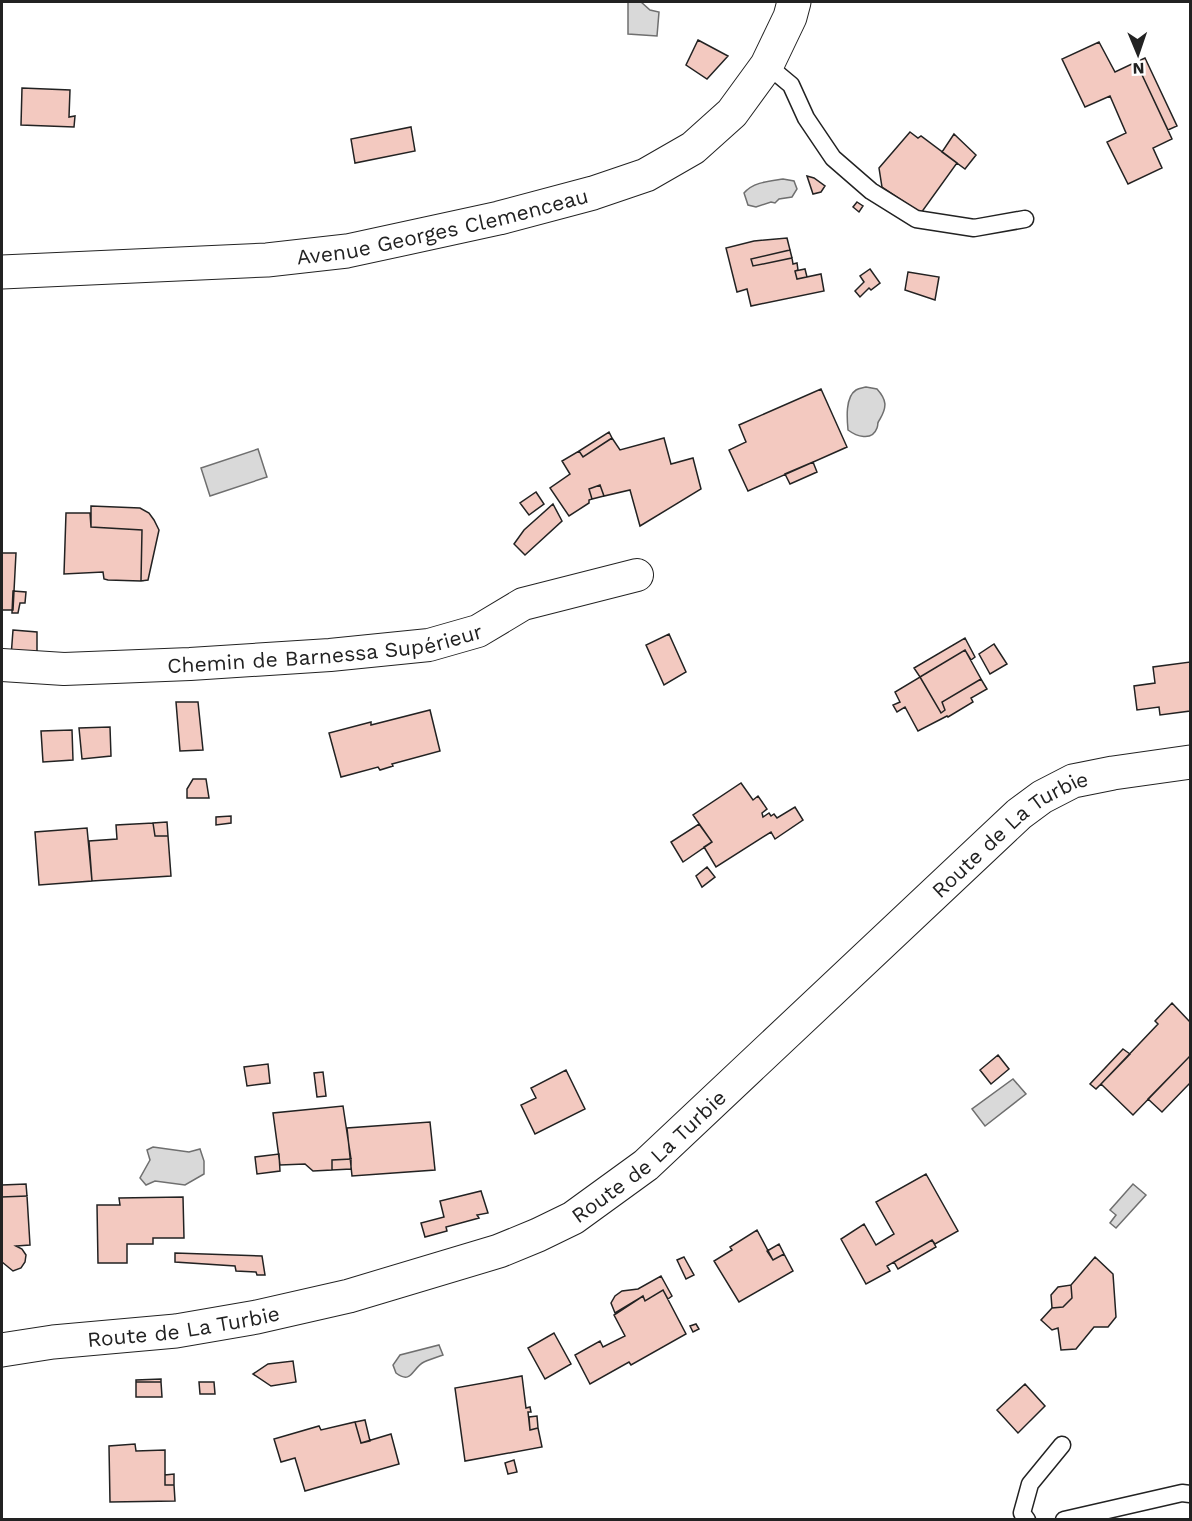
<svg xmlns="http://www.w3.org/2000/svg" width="1192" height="1521" font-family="'Work Sans',sans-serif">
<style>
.water{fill:#d9d9d9;stroke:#6f6f6f;stroke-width:1.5}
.building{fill:#f3c9c0;stroke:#222;stroke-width:1.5}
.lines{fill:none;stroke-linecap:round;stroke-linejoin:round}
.lane-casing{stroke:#222;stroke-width:19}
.street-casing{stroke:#222;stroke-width:34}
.secondary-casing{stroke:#222;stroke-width:35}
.primary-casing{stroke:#222;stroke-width:35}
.lane{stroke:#fff;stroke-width:16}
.street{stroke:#fff;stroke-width:32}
.secondary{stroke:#fff;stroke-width:33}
.primary{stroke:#fff;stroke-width:33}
.labels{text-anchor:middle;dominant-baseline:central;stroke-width:4.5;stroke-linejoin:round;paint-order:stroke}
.street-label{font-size:21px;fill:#222;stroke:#fff}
</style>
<rect width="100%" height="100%" fill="#fff"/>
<path class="water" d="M628 2H641L650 10 659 12 657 36 628 34Z
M783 179 794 181 797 189 792 197 779 199 775 203 771 202 756 207 748 205 744 193C753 182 770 181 783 179Z
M866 387 877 389C887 400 887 407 880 419 876 425 879 422 877 428 872 442 856 436 848 430 847 419 845 397 856 390 859 388 862 388 866 387Z
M258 449 267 477 210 496 201 468Z
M1013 1079 1026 1094 985 1126 972 1109Z
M153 1147 189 1152 200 1149 204 1161V1174L185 1185 155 1181 146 1185 140 1178 150 1160 147 1150Z
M1133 1184 1146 1195 1116 1228 1110 1223 1116 1215 1110 1210Z
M439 1345 443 1355C437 1357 430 1359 424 1362 412 1368 412 1385 396 1373L393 1365 400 1355Z"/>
<path class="building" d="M698 40 728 56 707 79 686 65Z
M1099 42 1115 72 1136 62 1172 139 1153 148 1162 168 1128 184 1107 142 1126 133 1110 96 1085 107 1062 59Z
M1145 58 1177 126 1168 130 1136 62Z
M22 88 70 90 69 117 75 116 74 127 21 125Z
M411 127 415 151 355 163 351 139Z
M910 132 918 138 921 136 957 163 921 213 882 187 879 168Z
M954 134 976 155 965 169 942 152Z
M807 176 814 178 825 186 821 192 813 194Z
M857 202 863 206 859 212 853 207Z
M787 238 790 250 751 259 753 266 792 258 793 264 797 263 798 270 795 271 797 279 821 274 824 291 751 306 747 289 737 292 726 248 754 241Z
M790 250 792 258 753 266 751 259Z
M805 269 807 277 797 279 795 271Z
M870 269 880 283 871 290 869 288 860 297 855 291 864 282 860 276Z
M908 272 939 277 935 300 905 290Z
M821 389 847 447 748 491 729 450 746 442 739 425Z
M609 432 612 438 583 457 579 451Z
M612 438 620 450 664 438 671 464 693 458 701 489 640 526 630 490 604 496 600 485 589 489 592 499 589 500V503L569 516 550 488 570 474 562 461 579 451 583 457Z
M813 462 817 472 790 484 785 474Z
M600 485 604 496 592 499 589 489Z
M536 492 544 504 529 515 520 503Z
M553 504 562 521 525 555 514 544 524 530Z
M91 506 140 508 149 513 154 520 159 530 148 580 141 581 142 530 91 527Z
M66 513H90L91 527 142 530 141 581 108 580 104 579 103 572 64 574Z
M2 553H16L13 610H2Z
M13 591 26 592 25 603H20L18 613H12Z
M13 630 37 632V656L11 657Z
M669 634 686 672 664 685 646 645Z
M965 638 975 657 971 660 965 650 920 677 914 668Z
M994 644 1007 664 990 674 979 654Z
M965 650 981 679 942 702 945 710 941 713 920 677Z
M1190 662V711L1160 715 1159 707 1137 710 1134 686 1155 683 1153 667Z
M920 677 941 713 945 710 942 702 981 679 987 689 971 698 973 702 948 717 947 716 918 731 905 707 897 712 893 705 900 702 895 692Z
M176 702H198L203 750 180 751Z
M430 710 440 751 392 764 393 766 380 770 378 767 341 777 329 733 371 722V725Z
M110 727 111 756 82 759 79 728Z
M72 730 73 760 43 762 41 731Z
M193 779H206L209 798H187V789Z
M741 783 753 800 758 796 767 809 762 813 763 817 769 813 771 816 774 814 777 818 795 807 803 820 775 839 771 832 716 867 704 847 712 842 693 815Z
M231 816V823L216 825V817Z
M167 822 168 836H155L153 823Z
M153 823 155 836H168L171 876 92 881 89 841 117 839 116 825Z
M699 824 712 842 683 862 671 842Z
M87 828 92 881 39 885 35 832Z
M707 867 715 877 702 887 696 876Z
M1172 1003 1190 1022V1056L1133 1115 1101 1084 1158 1024 1155 1021Z
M1123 1049 1130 1054 1101 1084 1096 1089 1090 1084Z
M998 1055 1009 1069 991 1084 980 1070Z
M1190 1056V1083L1162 1112 1148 1099Z
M268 1064 270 1083 247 1086 244 1067Z
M566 1070 585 1109 535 1134 521 1105 536 1098 531 1088Z
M323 1072 326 1096 317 1097 314 1073Z
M343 1106 351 1159 332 1160V1170L313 1171 305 1164 280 1165 273 1113Z
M430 1122 435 1170 352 1176 347 1128Z
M279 1154 280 1171 257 1174 255 1157Z
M351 1159V1169L332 1170V1160Z
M926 1174 958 1231 935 1244 932 1240 887 1266 890 1271 866 1284 841 1239 864 1224 876 1245 894 1234 876 1202Z
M26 1184 27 1196 2 1197V1185Z
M481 1191 488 1213 477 1215 479 1218 446 1227 447 1231 425 1237 421 1223 444 1217 440 1201Z
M27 1196 30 1245 16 1246 22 1249 26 1255 25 1262 21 1268 13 1271 2 1262V1197Z
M183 1197 184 1238H153V1244H127V1263H98L97 1205H120L119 1198Z
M757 1230 773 1260 784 1254 793 1271 739 1302 714 1261 732 1250 730 1247Z
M932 1240 936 1247 898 1269 894 1262Z
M779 1244 784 1254 773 1260 767 1251Z
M175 1253 262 1256 265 1275H257L256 1272 236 1271 235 1266 175 1262Z
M684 1257 694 1275 686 1279 677 1260Z
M1095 1257 1113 1274 1116 1317 1108 1327H1094L1076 1349 1061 1350 1058 1328 1052 1330 1041 1320 1052 1308 1063 1307 1072 1298 1071 1285Z
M661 1276 672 1296 668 1299 663 1290 645 1301 643 1296 615 1313 611 1303 615 1296 622 1291 638 1289Z
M1071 1285 1072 1298 1063 1307 1052 1308 1051 1295 1058 1287Z
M663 1290 686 1334 631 1365 629 1362 590 1384 575 1355 600 1341 603 1347 625 1336 614 1315 643 1296 645 1301Z
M696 1324 699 1329 693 1332 690 1326Z
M554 1333 571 1364 545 1379 528 1348Z
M293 1361 296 1382 271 1386 253 1374 268 1364Z
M522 1376 526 1408 530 1407 531 1412H528L530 1430 538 1428 542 1447 465 1461 455 1388Z
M161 1379V1382H136V1380Z
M136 1382H161L162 1397H136Z
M199 1382H214L215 1394H200Z
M1025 1384 1045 1406 1018 1433 997 1410Z
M537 1416 538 1428 530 1430 529 1417Z
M365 1420 370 1441 361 1443 355 1422Z
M355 1422 361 1443 391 1434 399 1464 305 1491 295 1458 281 1462 274 1439 319 1426 321 1430Z
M135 1444 136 1451 165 1450V1485H174L175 1501 110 1502 109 1446Z
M514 1460 517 1472 508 1474 505 1463Z
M174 1474V1485H165V1475Z"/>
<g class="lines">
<g class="lane-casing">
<path id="lane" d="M767 65 791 85 806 118 833 158 871 191 916 219 974 228 1025 219
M1027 1520 1022 1513 1030 1484 1062 1445
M1064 1520 1182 1493 1190 1494"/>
</g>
<g class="street-casing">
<g id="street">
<path id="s1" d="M2 665 64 669 190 664 330 655 429 645 478 631 523 604 637 575"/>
</g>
</g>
<g class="secondary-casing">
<g id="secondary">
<path id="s2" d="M2 1350 53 1342 176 1331 257 1317 349 1296 499 1251 538 1235 573 1218 646 1165 1019 814 1042 797 1073 781 1113 773 1190 762"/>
</g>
</g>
<g class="primary-casing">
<g id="primary">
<path id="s3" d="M2 272 267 260 347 251 499 218 593 193 646 175 693 148 732 113 767 65 790 17 794 2"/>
</g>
</g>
<use href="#lane" class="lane"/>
<use href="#street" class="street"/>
<use href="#secondary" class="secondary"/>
<use href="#primary" class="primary"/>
</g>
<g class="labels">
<g class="street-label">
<text stroke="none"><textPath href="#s3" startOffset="444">Avenue Georges Clemenceau</textPath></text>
<text stroke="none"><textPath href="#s1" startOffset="324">Chemin de Barnessa Supérieur</textPath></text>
<text stroke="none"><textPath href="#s2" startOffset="1173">Route de La Turbie</textPath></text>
<text stroke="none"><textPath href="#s2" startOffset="687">Route de La Turbie</textPath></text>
<text stroke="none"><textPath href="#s2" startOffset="183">Route de La Turbie</textPath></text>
</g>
</g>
<rect width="1192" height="1521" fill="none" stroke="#222222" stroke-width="6"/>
<g transform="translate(1138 54) rotate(178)" stroke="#ffffff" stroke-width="4.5" paint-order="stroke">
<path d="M0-4.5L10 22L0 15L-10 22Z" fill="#222222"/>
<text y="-9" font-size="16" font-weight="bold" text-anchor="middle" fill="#222222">N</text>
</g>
</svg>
